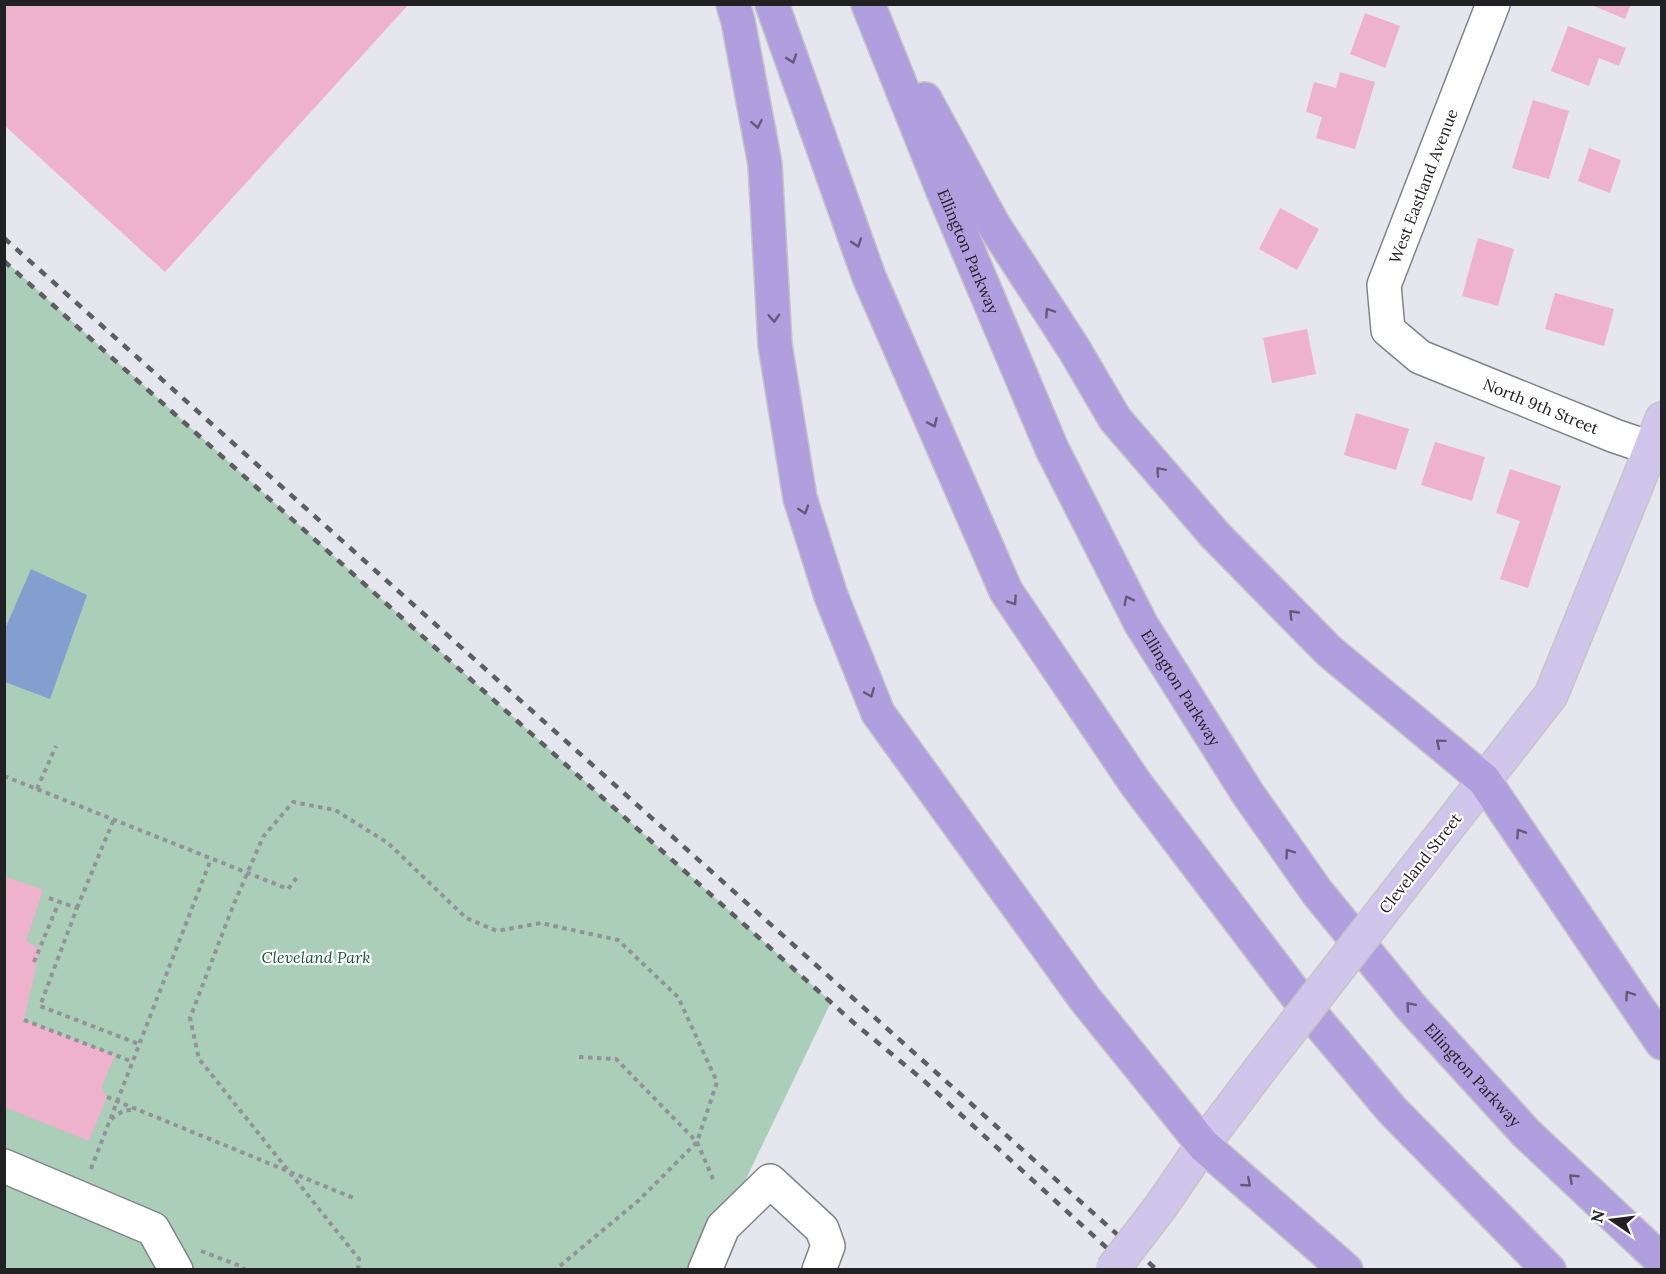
<svg xmlns="http://www.w3.org/2000/svg" width="1666" height="1274" font-family="Lora,serif">
<style>
.green{fill:#abceb8}
.water{fill:#829fcf}
.building{fill:#eeb2cd}
.lines{fill:none;stroke-linecap:round;stroke-linejoin:round}
.minor-casing{stroke:#82838a;stroke-width:36}
.major-casing{stroke:#c5c5c6;stroke-width:36}
.highway-casing{stroke:#c5c5c6;stroke-width:36}
.path{stroke:#929399;stroke-width:4;stroke-dasharray:4.5 4.5;stroke-linecap:butt}
.minor{stroke:#fff;stroke-width:33}
.major{stroke:#d0c5eb;stroke-width:33}
.highway{stroke:#b09fde;stroke-width:33}
.rail{stroke:#5d5d62;stroke-width:4.5;stroke-dasharray:8 8;stroke-linecap:butt}
.major-bridge-casing{stroke:#c5c5c6;stroke-width:36;stroke-linecap:butt}
.major-bridge{stroke:#d0c5eb;stroke-width:33}
.oneway{stroke:#615a78}
.labels{text-anchor:middle;dominant-baseline:central;stroke-width:4.5;stroke-linejoin:round;paint-order:stroke}
.street-label{font-size:16px;fill:#212124;stroke:#fff}
.park-label{font-size:16px;font-style:italic;fill:#155938;stroke:#fff}
</style>
<rect width="100%" height="100%" fill="#e5e6ee"/>
<path class="green" d="M5 261 831 1002 723 1227 705 1269H5Z"/>
<path class="water" d="M31 569 87 595 50 699 5 682V629Z"/>
<path class="building" d="M4 4H409L165 272 4 125Z
M1589 4H1631L1625 19Z
M1365 13 1400 26 1385 68 1350 54Z
M1568 26 1626 48 1619 66 1599 58 1589 86 1551 71Z
M1340 72 1375 82 1355 149 1316 138 1322 117 1306 112 1314 82 1336 88Z
M1533 100 1569 111 1549 179 1512 168Z
M1589 148 1621 160 1610 193 1578 181Z
M1280 208 1319 229 1297 270 1259 249Z
M1478 238 1514 249 1498 306 1462 296Z
M1555 293 1614 309 1604 346 1545 329Z
M1307 329 1316 374 1272 383 1263 338Z
M1356 413 1409 429 1396 470 1344 455Z
M1435 442 1485 457 1472 501 1421 485Z
M1510 469 1561 486 1528 588 1500 579 1520 521 1496 513Z
M4 876 43 890 26 941 40 949 24 1020 115 1055 101 1088 107 1097 89 1141 4 1107Z"/>
<g class="lines">
<g class="minor-casing">
<g id="minor">
<path id="s1" d="M1493 4 1384 285 1388 330 1420 357 1615 436 1662 452"/>
<path d="M4 1166 153 1229 176 1270"/>
<path d="M705 1270 723 1227 770 1181 822 1229 828 1246 819 1270"/>
</g>
</g>
<g class="major-casing">
<path id="major" d="M1395 895 1551 695 1639 479 1662 419
M1159 1209 1203 1145 1261 1068"/>
</g>
<g class="highway-casing">
<g id="highway">
<path d="M733 4 738 21 765 164 775 345 800 498 831 596 878 713 1085 999 1203 1145 1346 1270"/>
<path d="M772 4 869 277 1006 591 1136 784 1303 1004 1392 1110 1549 1270"/>
<path id="s2" d="M868 4 943 191 1052 449 1141 624 1248 794 1317 892 1411 1007 1526 1133 1662 1261"/>
<path d="M925 99 993 224 1074 349 1115 419 1215 535 1329 651 1484 780 1662 1043"/>
</g>
</g>
<path class="path" d="M4 776 288 889 298 876
M37 789 56 746
M49 898 77 908 40 1006 139 1044
M77 908 114 819
M34 962 59 902
M24 1020 133 1062
M579 1057 616 1059 697 1142 714 1181
M107 1097 356 1199
M111 1119 123 1111 136 1109
M91 1169 211 859
M201 1251 243 1267 244 1270
M358 1270 359 1259 199 1059 190 1018 233 906 263 837 293 802 335 810 388 843 466 918 497 931 541 923 618 940 678 997 717 1082 697 1142 638 1201 555 1270"/>
<use href="#minor" class="minor"/>
<use href="#major" class="major"/>
<use href="#highway" class="highway"/>
<path class="rail" d="M4 238 712 872 1157 1270
M4 261 854 1023 922 1079 1131 1270"/>
<g class="major-bridge-casing">
<path id="major-bridge" d="M1261 1068 1395 895
M1112 1270 1159 1209"/>
</g>
<use href="#major-bridge" class="major-bridge"/>
</g>
<defs><path id="oneway-chevron" d="M-2-3.5L2.5 0L-2 3.5" fill="none" stroke-width="1.6" stroke-linecap="round" stroke-linejoin="round" transform="scale(1.5)"/></defs>
<g class="oneway">
<use href="#oneway-chevron" transform="translate(792 59) rotate(71)"/>
<use href="#oneway-chevron" transform="translate(757 124) rotate(79)"/>
<use href="#oneway-chevron" transform="translate(857 243) rotate(71)"/>
<use href="#oneway-chevron" transform="translate(1049 312) rotate(-123)"/>
<use href="#oneway-chevron" transform="translate(774 318) rotate(87)"/>
<use href="#oneway-chevron" transform="translate(933 423) rotate(66)"/>
<use href="#oneway-chevron" transform="translate(1160 471) rotate(-131)"/>
<use href="#oneway-chevron" transform="translate(804 510) rotate(72)"/>
<use href="#oneway-chevron" transform="translate(1128 600) rotate(-117)"/>
<use href="#oneway-chevron" transform="translate(1013 601) rotate(56)"/>
<use href="#oneway-chevron" transform="translate(1293 614) rotate(-134)"/>
<use href="#oneway-chevron" transform="translate(870 693) rotate(68)"/>
<use href="#oneway-chevron" transform="translate(1440 743) rotate(-140)"/>
<use href="#oneway-chevron" transform="translate(1520 833) rotate(-124)"/>
<use href="#oneway-chevron" transform="translate(1289 853) rotate(-126)"/>
<use href="#oneway-chevron" transform="translate(1629 995) rotate(-124)"/>
<use href="#oneway-chevron" transform="translate(1410 1006) rotate(-131)"/>
<use href="#oneway-chevron" transform="translate(1573 1178) rotate(-137)"/>
<use href="#oneway-chevron" transform="translate(1247 1183) rotate(41)"/>
</g>
<g class="labels">
<g class="street-label">
<text transform="translate(1423 186) rotate(-69)">West Eastland Avenue</text>
<text stroke="none"><textPath href="#s2" startOffset="267">Ellington Parkway</textPath></text>
<text stroke="none"><textPath href="#s1" startOffset="519">North 9th Street</textPath></text>
<text stroke="none"><textPath href="#s2" startOffset="753">Ellington Parkway</textPath></text>
<text transform="translate(1420 863) rotate(-52)">Cleveland Street</text>
<text stroke="none"><textPath href="#s2" startOffset="1239">Ellington Parkway</textPath></text>
</g>
<g class="park-label">
<text x="316" y="957">Cleveland Park</text>
</g>
</g>
<rect width="1666" height="1274" fill="none" stroke="#212124" stroke-width="12"/>
<g transform="translate(1612 1220) rotate(284)" stroke="#ffffff" stroke-width="4.5" paint-order="stroke">
<path d="M0-4.5L10 22L0 15L-10 22Z" fill="#212124"/>
<text y="-9" font-size="16" font-weight="bold" text-anchor="middle" fill="#212124">N</text>
</g>
</svg>
